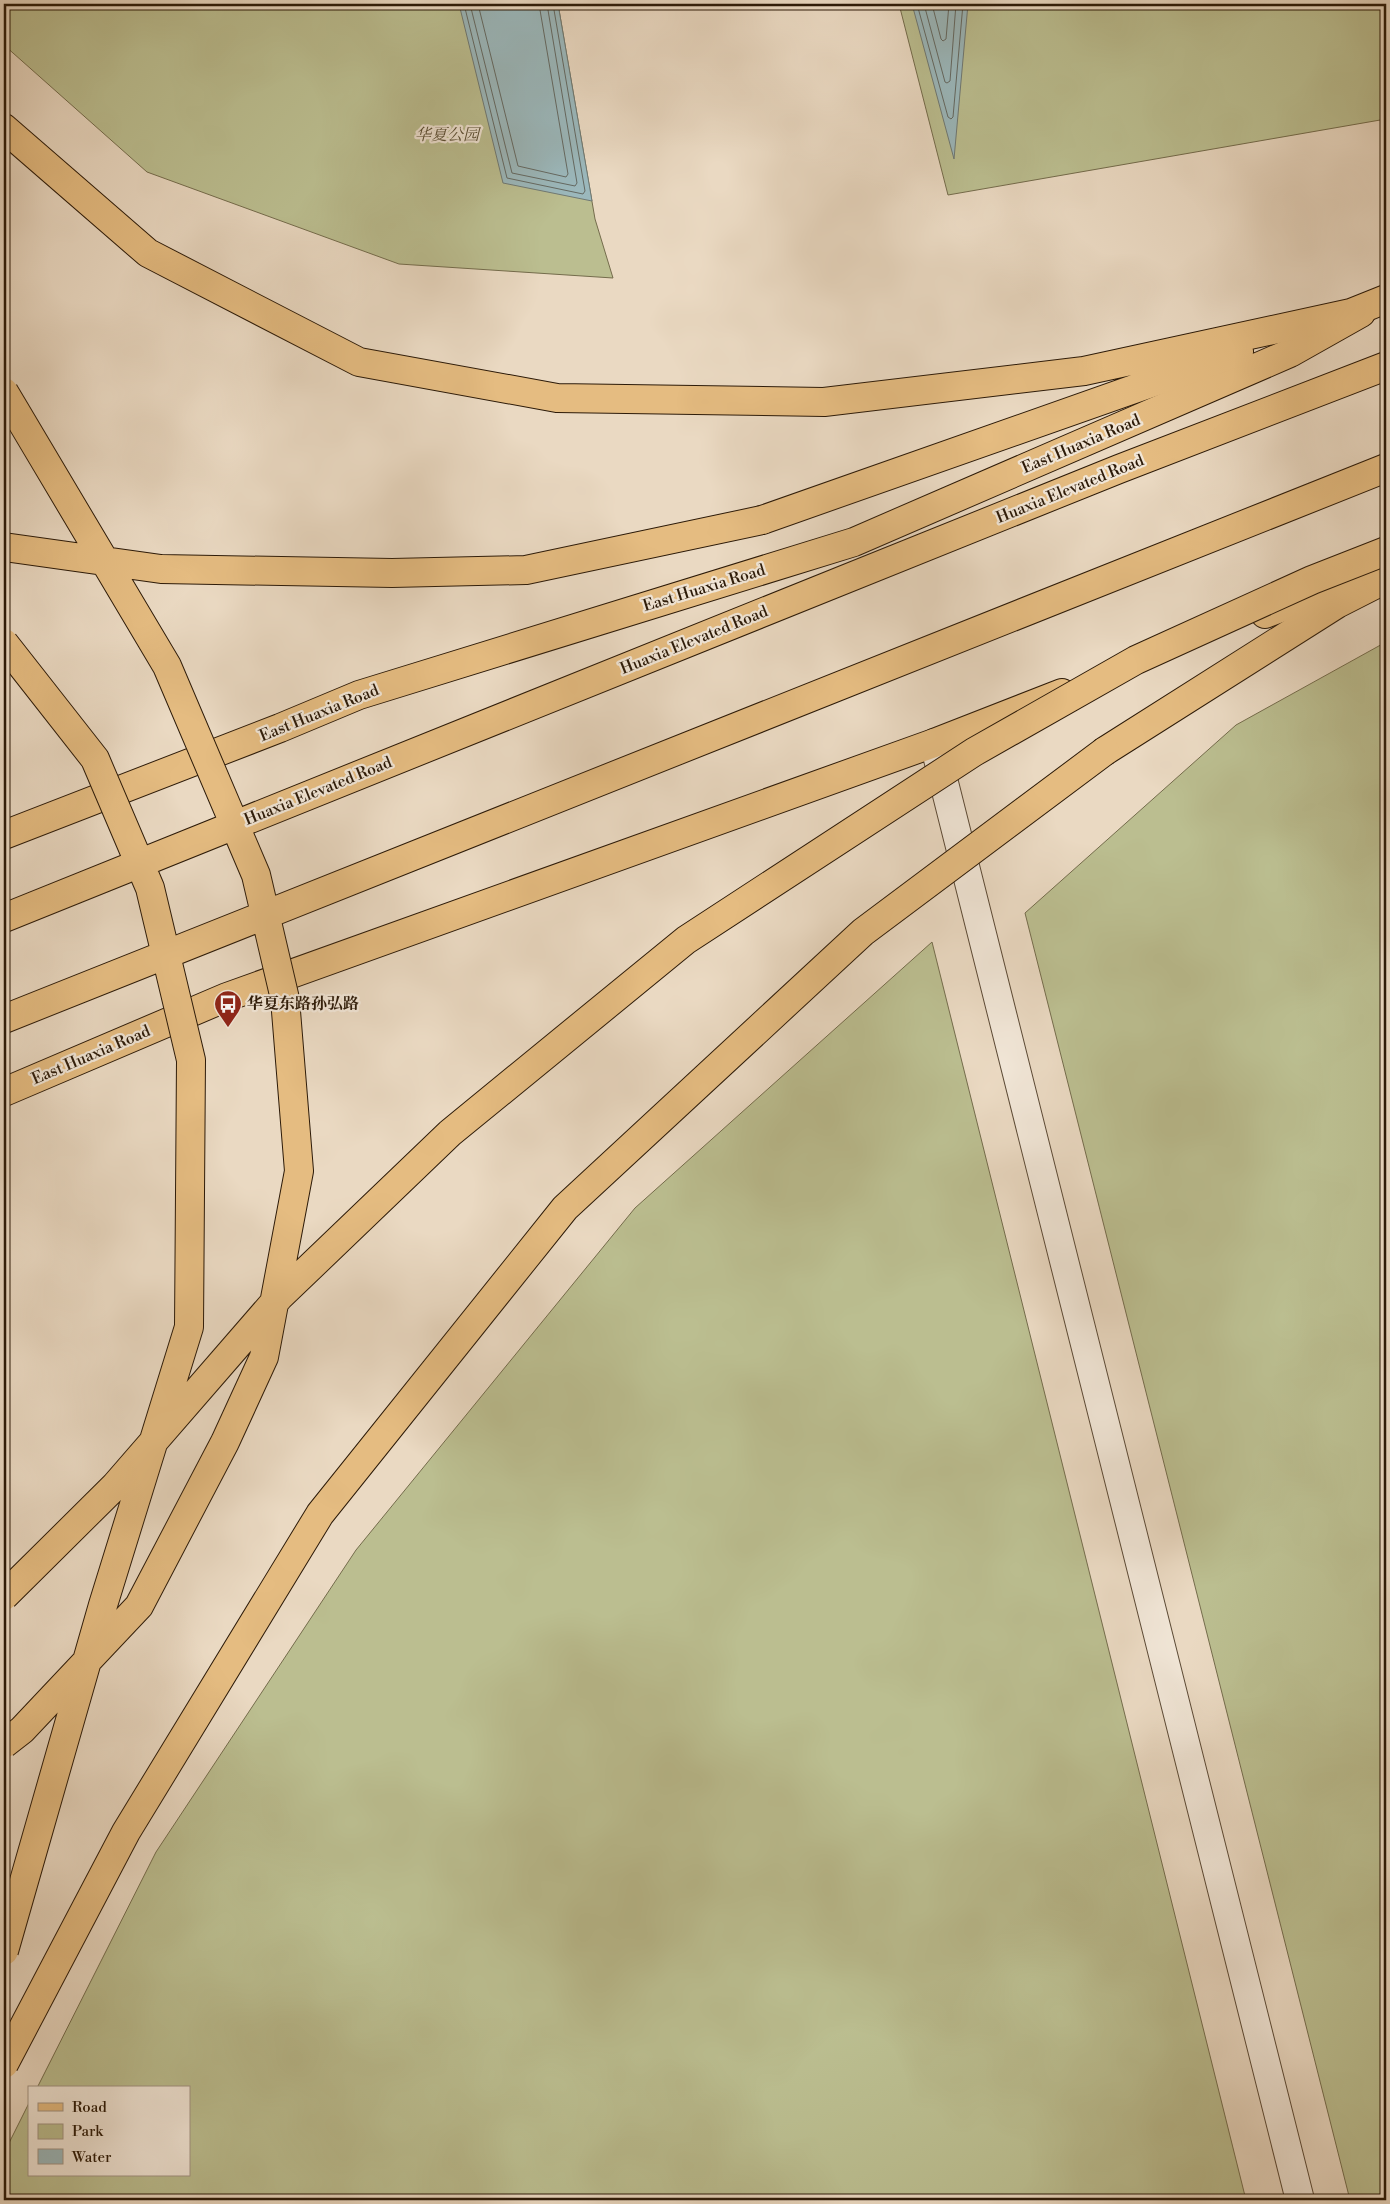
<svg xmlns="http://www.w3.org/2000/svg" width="1390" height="2204" font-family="'Libre Bodoni','Noto Serif SC',serif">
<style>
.green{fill:#bbbe90;stroke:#746c4c}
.water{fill:#9bb8bc;stroke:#6f7974}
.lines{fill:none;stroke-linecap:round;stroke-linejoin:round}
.shore{stroke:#646962;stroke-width:1}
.street-casing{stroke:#5c4a36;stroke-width:30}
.primary-casing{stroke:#2c1a08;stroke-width:30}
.highway-casing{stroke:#2c1a08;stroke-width:30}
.street{stroke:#f1e6d7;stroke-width:28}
.primary{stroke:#e5bc81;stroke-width:28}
.highway{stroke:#e5bc81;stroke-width:28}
.highway-bridge-casing{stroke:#2c1a08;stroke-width:30;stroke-linecap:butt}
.highway-bridge{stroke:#e5bc81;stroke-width:28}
.labels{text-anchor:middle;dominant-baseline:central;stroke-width:4.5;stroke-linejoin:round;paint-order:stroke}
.park-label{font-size:16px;font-style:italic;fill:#574b31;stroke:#f1e6d7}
.street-label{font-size:16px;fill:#2c1a08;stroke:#f1e6d7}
.poi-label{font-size:16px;font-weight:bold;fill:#2c1a08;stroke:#f1e6d7;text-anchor:start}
</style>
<rect width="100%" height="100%" fill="#ead9c2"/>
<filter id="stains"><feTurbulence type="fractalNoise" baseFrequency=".004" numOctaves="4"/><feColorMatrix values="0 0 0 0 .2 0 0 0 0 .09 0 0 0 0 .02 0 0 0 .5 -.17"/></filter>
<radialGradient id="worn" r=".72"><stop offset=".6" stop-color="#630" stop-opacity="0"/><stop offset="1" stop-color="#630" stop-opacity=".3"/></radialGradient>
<path class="green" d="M4 4H558L595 219 613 278 399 264 147 172 4 45Z
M899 4H1386V119L948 195Z
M1386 642V2200H1350L1025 913 1236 725Z
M932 942 1246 2200H4V2153L29 2103V2175H189V2088H37L156 1852 356 1550 635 1208Z"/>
<path class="water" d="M459 4H558L592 201 503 183Z
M912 4H968L954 159Z"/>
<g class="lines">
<path class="shore" d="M464 4 507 178 583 194 585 191 553 4
M470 4 512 173 575 186 577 183 547 4
M478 4 518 166 566 177 568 174 539 4
M917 4 948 117 951 119 953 117 963 4
M924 4 945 82 947 83 950 81 956 4
M932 4 941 39 943 41 946 39 949 4"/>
<g class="street-casing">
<path id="street" d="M934 743 1300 2200"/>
</g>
<g class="primary-casing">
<path id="primary" d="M1265 614 1386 567
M4 835 280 728 359 695 854 542 1290 353 1361 313
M4 1092 227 997 934 743 1062 693"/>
</g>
<g class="highway-casing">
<path id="highway" d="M4 128 148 253 359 362 557 398 824 402 1084 371 1351 313 1386 299
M762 520 1239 352
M1105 751 1337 604 1386 579"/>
</g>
<use href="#street" class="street"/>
<use href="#primary" class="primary"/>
<use href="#highway" class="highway"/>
<g class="highway-bridge-casing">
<path id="highway-bridge" d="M4 392 167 666 256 875 285 999 299 1171 264 1357 225 1442 139 1606 22 1730 4 1744
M4 547 161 569 392 573 526 570 762 520
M4 643 95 759 150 888 191 1060 189 1327 103 1605 4 1951
M4 918 1119 469 1386 366
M4 1019 1386 468
M4 1596 115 1486 279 1297 450 1133 686 940 974 752 1136 660 1312 580 1386 551
M4 2064 126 1832 320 1514 565 1208 863 932 1105 751"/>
</g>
<use href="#highway-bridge" class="highway-bridge"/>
</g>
<defs>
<g id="bus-pin" transform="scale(1.4375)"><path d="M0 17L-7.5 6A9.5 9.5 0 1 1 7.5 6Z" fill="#8f2418" stroke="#f1e6d7"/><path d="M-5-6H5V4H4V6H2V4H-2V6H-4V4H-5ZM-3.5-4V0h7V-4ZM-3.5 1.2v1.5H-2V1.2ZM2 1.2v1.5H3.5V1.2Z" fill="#fff"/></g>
</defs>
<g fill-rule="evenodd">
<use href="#bus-pin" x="228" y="1004"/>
</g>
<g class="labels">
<g class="park-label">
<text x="447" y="135">华夏公园</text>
</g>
<g class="street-label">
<text transform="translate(1081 444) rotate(-23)">East Huaxia Road</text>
<text transform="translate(1070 489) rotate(-22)">Huaxia Elevated Road</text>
<text transform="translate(704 588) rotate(-17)">East Huaxia Road</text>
<text transform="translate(694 640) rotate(-22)">Huaxia Elevated Road</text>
<text transform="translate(319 713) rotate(-22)">East Huaxia Road</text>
<text transform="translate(318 791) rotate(-22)">Huaxia Elevated Road</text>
<text transform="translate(91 1055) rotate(-23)">East Huaxia Road</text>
</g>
<g class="poi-label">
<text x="247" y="1004">华夏东路孙弘路</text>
</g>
</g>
<rect width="1390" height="2204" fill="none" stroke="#ead9c2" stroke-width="20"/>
<rect x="5" y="5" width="1380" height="2194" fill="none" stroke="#2c1a08" stroke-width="2.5"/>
<rect x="10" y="10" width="1370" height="2184" fill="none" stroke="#2c1a08"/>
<rect x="28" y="2086" width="162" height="90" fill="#f1e6d7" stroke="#a29484"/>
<rect x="38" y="2103" width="25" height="8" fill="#e5bc81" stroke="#a29484"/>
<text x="72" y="2112" font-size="15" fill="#2c1a08">Road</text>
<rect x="38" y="2124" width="25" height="15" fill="#bbbe90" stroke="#a29484"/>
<text x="72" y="2136" font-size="15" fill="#2c1a08">Park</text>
<rect x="38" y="2149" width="25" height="15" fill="#9bb8bc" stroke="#a29484"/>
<text x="72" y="2162" font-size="15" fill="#2c1a08">Water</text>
<rect width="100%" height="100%" filter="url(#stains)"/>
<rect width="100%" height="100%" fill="url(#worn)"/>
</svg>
